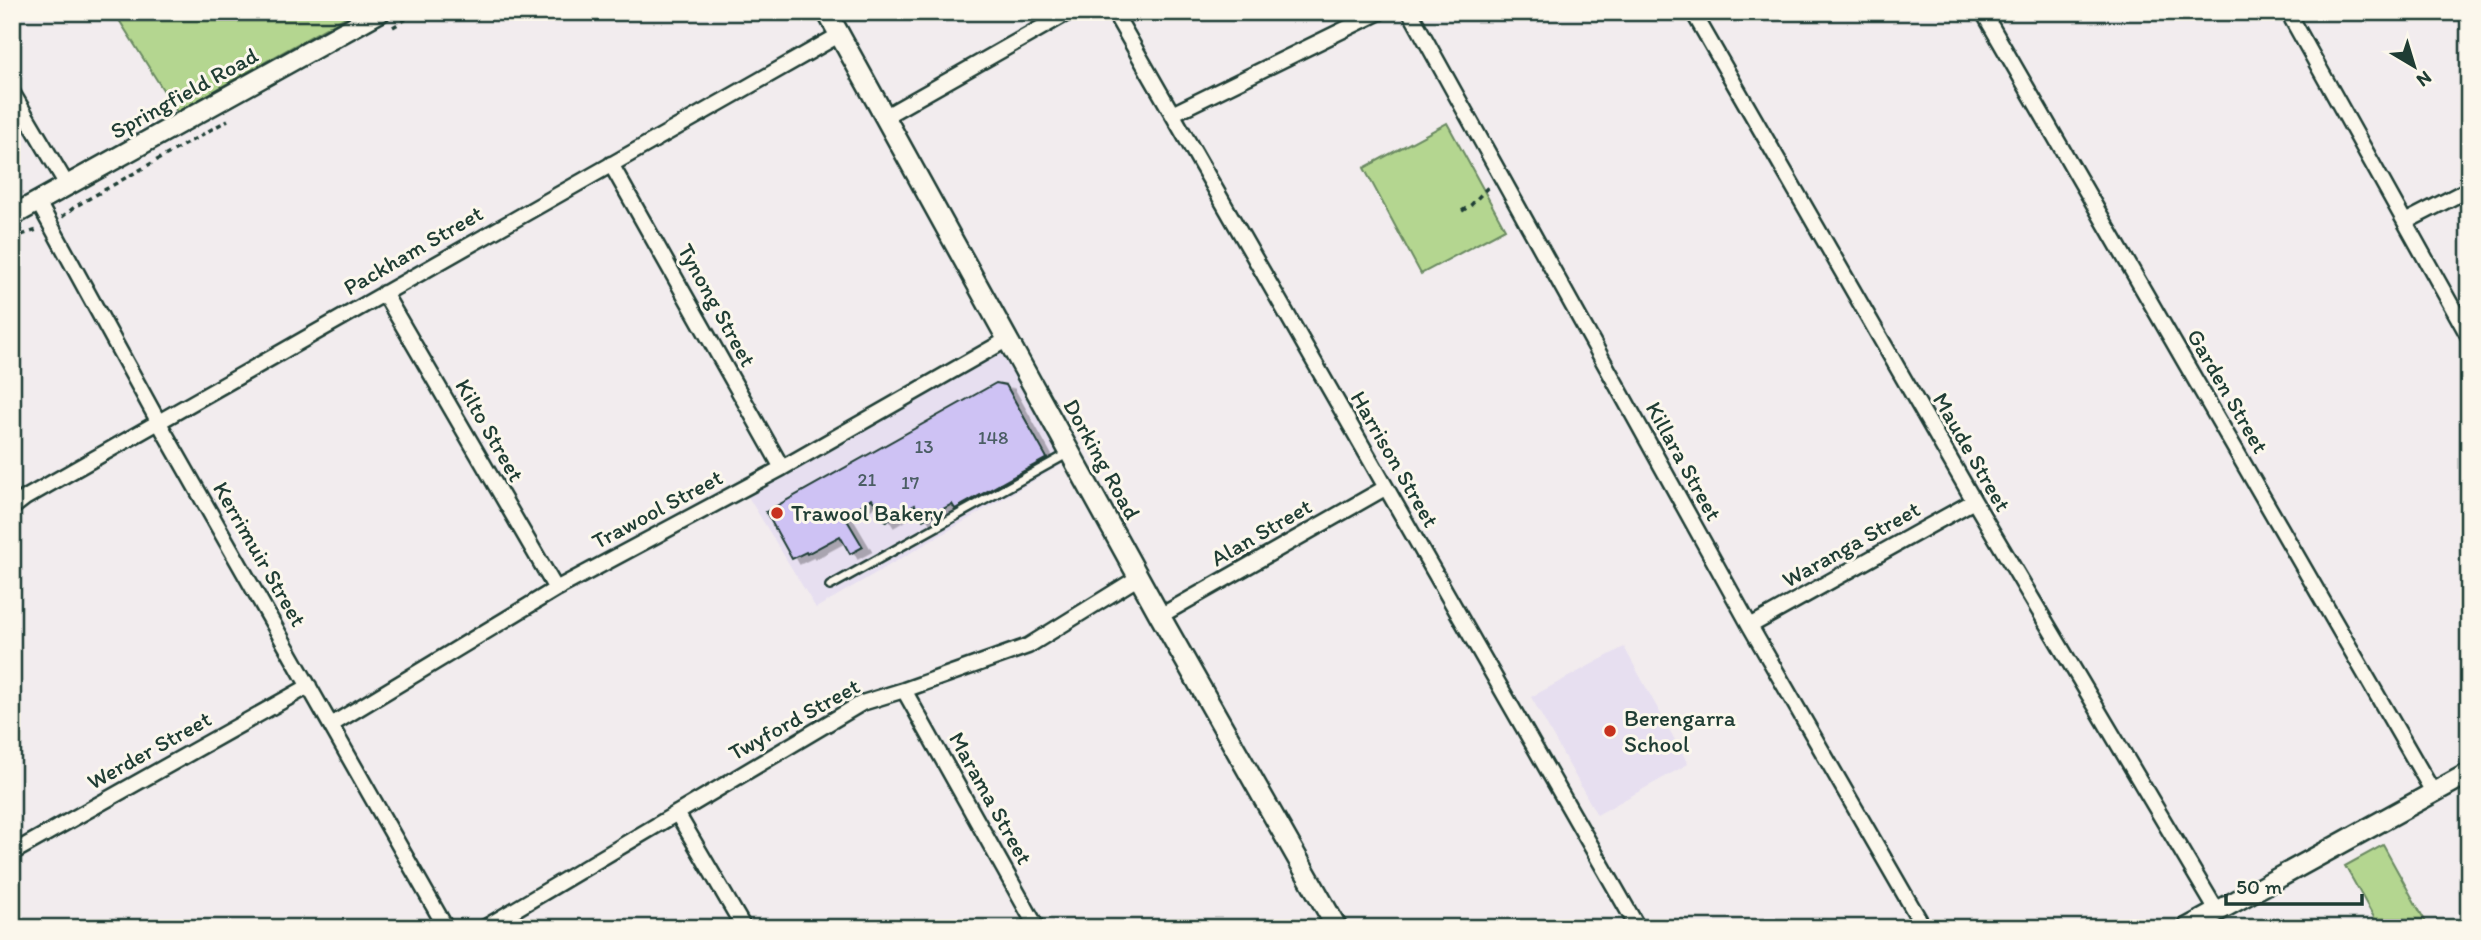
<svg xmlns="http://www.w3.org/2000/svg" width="2481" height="940" font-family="Itim,sans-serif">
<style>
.built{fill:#e7dff0}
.green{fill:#b4d690;stroke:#6a8a62;stroke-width:2}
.building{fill:#cec2f4;stroke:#1f3d34;stroke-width:2;filter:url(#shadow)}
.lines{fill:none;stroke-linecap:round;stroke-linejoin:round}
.lane-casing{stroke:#1f3d34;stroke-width:12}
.street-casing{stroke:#1f3d34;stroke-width:19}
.secondary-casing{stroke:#1f3d34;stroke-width:24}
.path{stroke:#1f3d34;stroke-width:3.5;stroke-dasharray:5 5;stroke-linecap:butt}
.lane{stroke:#fbf7ec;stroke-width:7}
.street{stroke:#fbf7ec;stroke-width:14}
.secondary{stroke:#fbf7ec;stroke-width:19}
.poi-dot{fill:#c8321e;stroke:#fbf7ec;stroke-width:2.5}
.labels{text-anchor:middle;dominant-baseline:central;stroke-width:6;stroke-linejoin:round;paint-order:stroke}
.number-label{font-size:19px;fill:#4b5e64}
.street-label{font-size:23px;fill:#1f3d34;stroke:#fbf7ec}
.poi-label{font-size:23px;fill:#1f3d34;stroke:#fbf7ec;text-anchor:start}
</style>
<defs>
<filter id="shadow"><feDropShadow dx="8" dy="4.5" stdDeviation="0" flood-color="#0004"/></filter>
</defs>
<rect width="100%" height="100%" fill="#f2ecee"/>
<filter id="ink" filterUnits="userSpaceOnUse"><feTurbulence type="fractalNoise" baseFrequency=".0143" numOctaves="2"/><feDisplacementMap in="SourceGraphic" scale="14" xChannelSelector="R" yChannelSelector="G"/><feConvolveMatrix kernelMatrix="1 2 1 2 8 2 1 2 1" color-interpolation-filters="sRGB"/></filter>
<g filter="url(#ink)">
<path class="built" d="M1006 346 1071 459 816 608 747 495Z
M1624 647 1688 764 1597 815 1531 697Z"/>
<path class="green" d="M114 12H354L177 112Z
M1447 123 1505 229 1421 274 1364 168Z
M2383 845 2429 928H2380L2345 866Z"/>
<path class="building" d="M996 383 1006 385 1047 458 955 509 952 504 923 520 915 505 886 522 872 499 844 515 863 547 850 554 840 536 807 554 806 552 792 559 766 512Z"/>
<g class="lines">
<g class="lane-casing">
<path id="lane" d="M830 586 1069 453"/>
</g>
<g class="street-casing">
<path id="street" d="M1114 12 1638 928
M1410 12 1750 626 1924 928
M1693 12 1974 501 2217 911
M1983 12 2433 792
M2288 12 2469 337
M12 92 67 185
M1174 113 1380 12
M884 117 1069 12
M611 164 782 468
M38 202 158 421 446 928
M2405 222 2469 189
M384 293 556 589
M12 508 25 498 839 35
M1160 616 1385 488
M1750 626 1974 501
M904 690 1037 928
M331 725 556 589 782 468 1008 339
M677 813 744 928
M12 853 309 686
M484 928 862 703 904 690 1028 646 1139 577"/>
</g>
<g class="secondary-casing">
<path id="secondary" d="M827 12 1160 616 1337 928
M12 216 380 12
M2187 928 2469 773"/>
</g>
<path class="path" d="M393 27 418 12
M1462 211 1471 205 1489 186
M62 217 76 206 228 120
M12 238 37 230"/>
<use href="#lane" class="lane"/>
<use href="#street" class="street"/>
<use href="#secondary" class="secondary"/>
</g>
</g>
<g class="poi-dot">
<circle cx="777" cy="513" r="7"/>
<circle cx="1610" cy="731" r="7"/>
</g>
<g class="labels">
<g class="number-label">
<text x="993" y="437">148</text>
<text x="924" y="446">13</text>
<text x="867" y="479">21</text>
<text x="910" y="482">17</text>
</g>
<g class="street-label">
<text transform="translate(184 93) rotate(-29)">Springfield Road</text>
<text transform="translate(413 250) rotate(-30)">Packham Street</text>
<text transform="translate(717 305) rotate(61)">Tynong Street</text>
<text transform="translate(2228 391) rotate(60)">Garden Street</text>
<text transform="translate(490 430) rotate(60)">Kilto Street</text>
<text transform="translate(1972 452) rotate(60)">Maude Street</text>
<text transform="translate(1102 459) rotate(61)">Dorking Road</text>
<text transform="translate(1395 459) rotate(60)">Harrison Street</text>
<text transform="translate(1684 461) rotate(61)">Killara Street</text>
<text transform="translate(657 509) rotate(-28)">Trawool Street</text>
<text transform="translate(1261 532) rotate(-30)">Alan Street</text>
<text transform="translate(1851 544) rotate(-29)">Waranga Street</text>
<text transform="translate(260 554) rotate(60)">Kerrimuir Street</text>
<text transform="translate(794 719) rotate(-29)">Twyford Street</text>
<text transform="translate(149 750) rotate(-29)">Werder Street</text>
<text transform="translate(991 798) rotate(61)">Marama Street</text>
</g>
<g class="poi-label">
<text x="791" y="513">Trawool Bakery</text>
<text x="1624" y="718">Berengarra<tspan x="1624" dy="26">School</tspan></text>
</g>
</g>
<rect width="2481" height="940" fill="none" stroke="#fbf7ec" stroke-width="42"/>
<rect x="21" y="21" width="2439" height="898" fill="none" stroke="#1f3d34" stroke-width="2.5" filter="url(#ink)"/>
<g transform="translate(2414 66) rotate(142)" stroke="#fbf7ec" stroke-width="5" paint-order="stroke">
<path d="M0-5L12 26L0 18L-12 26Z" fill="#1f3d34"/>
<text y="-10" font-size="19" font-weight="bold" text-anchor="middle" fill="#1f3d34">N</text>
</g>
<path d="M2226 894v10h136v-10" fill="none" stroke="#1f3d34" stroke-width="3.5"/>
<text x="2236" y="894" font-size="21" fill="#1f3d34" stroke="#fbf7ec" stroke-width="5" paint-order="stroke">50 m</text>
</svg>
